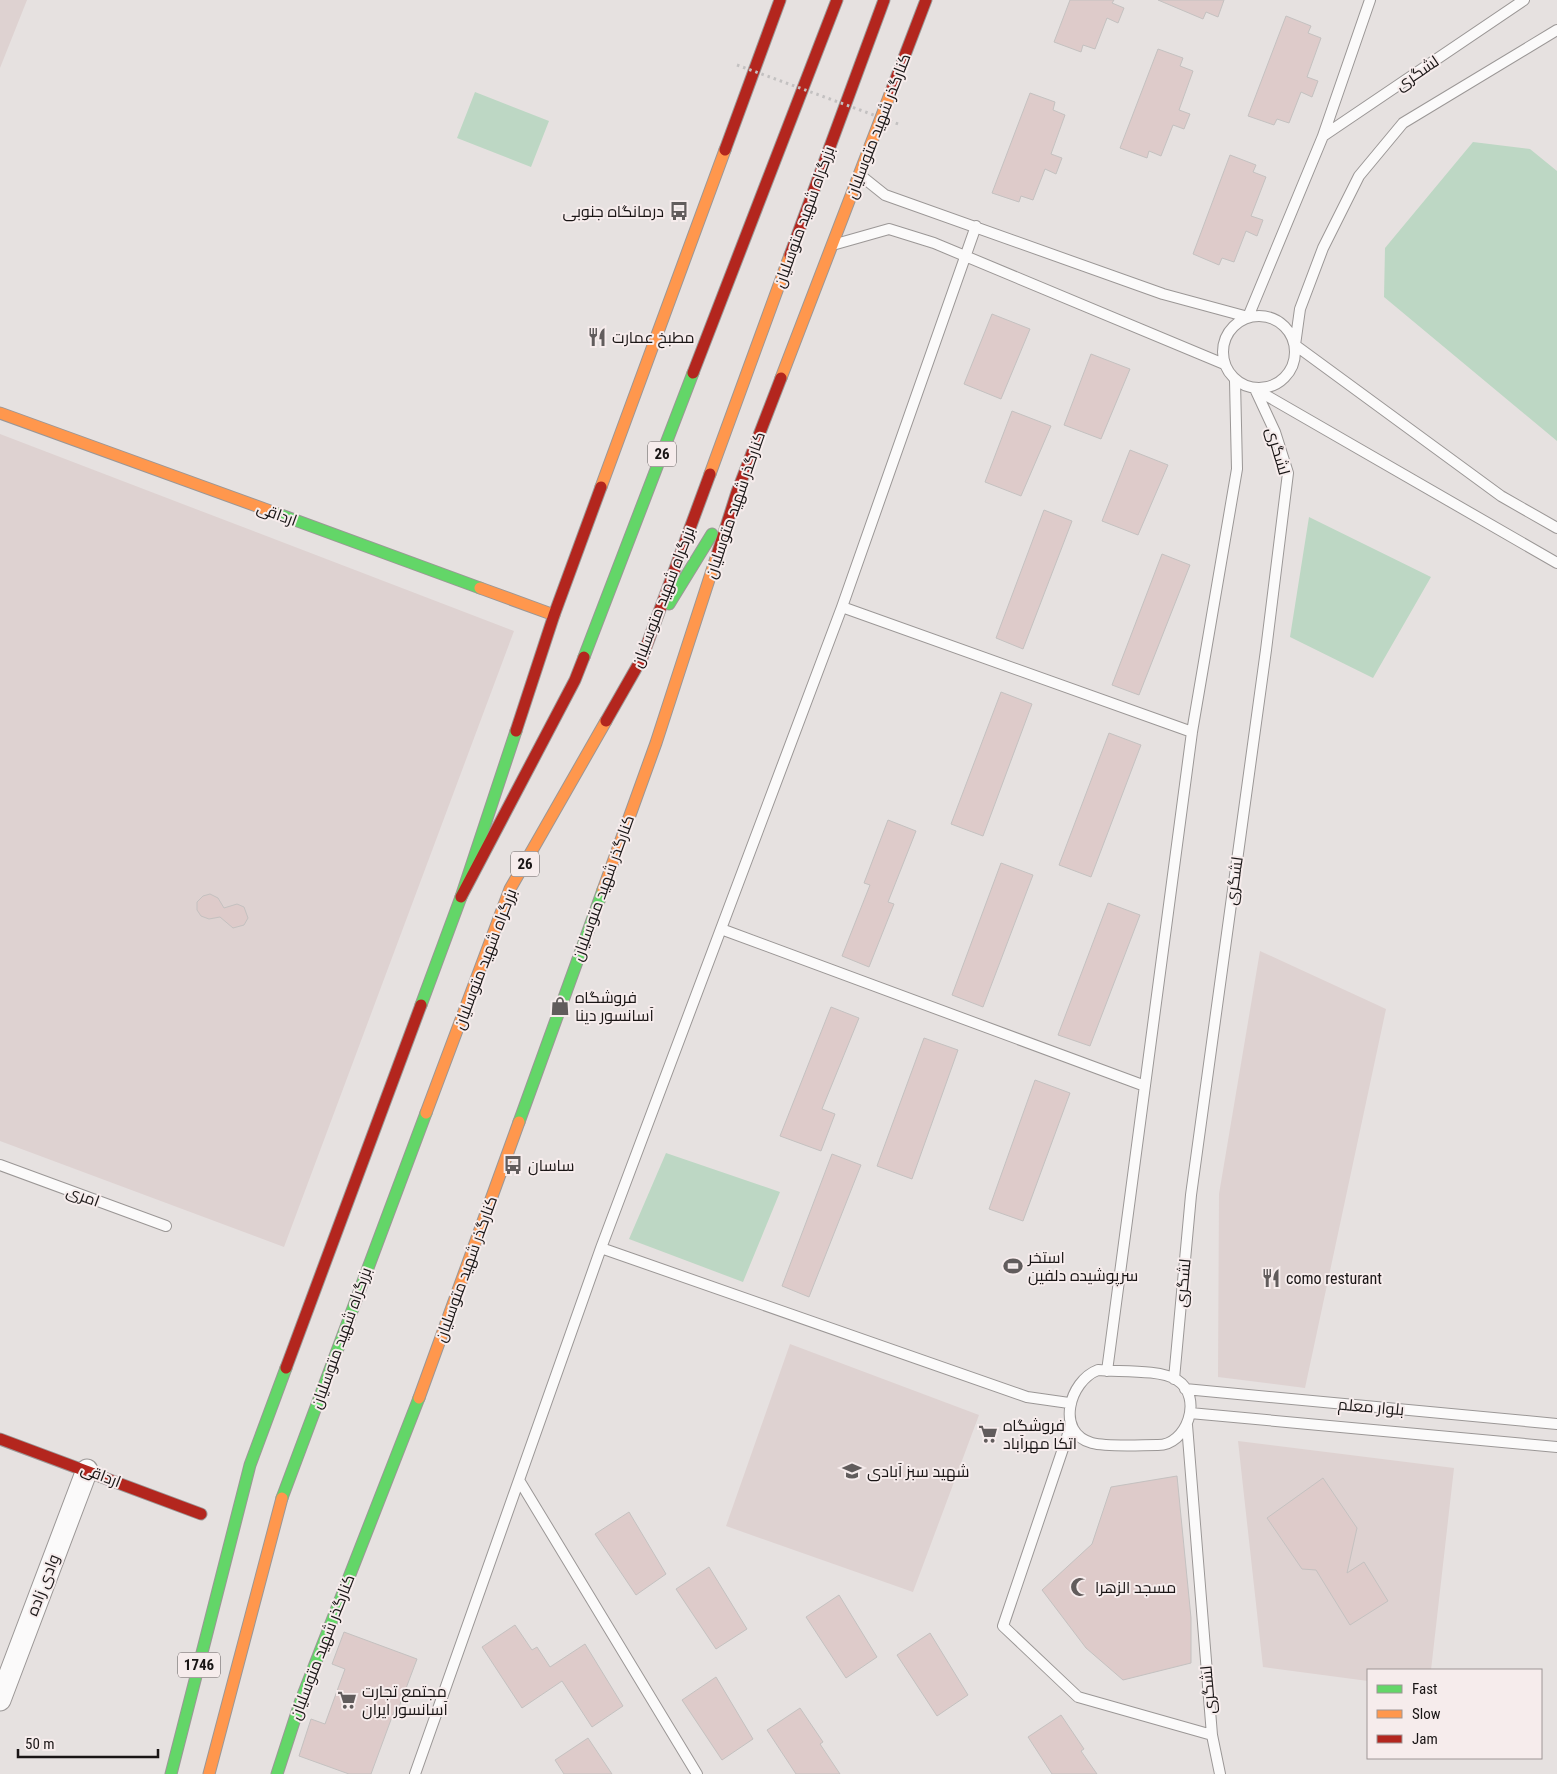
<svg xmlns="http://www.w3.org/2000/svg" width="1557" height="1774" font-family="'Roboto Condensed',Cairo,sans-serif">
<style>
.built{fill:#ded2d1}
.green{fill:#bdd7c4}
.building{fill:#decbca;stroke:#c4c1c0}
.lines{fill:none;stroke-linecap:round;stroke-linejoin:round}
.lane-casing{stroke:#9b9796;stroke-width:12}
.street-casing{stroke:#9b9796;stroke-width:23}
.fast-casing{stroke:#9b9796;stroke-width:13}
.slow-casing{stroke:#9b9796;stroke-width:13}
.jam-casing{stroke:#9b9796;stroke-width:13}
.lane{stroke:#fbfafa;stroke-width:10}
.street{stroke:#fbfafa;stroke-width:21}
.fast{stroke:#63d668;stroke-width:11}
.slow{stroke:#ff974d;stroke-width:11}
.jam{stroke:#b3261e;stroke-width:11}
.path-bridge{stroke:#c3c1c1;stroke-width:3;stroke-dasharray:2.5 4;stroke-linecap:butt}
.labels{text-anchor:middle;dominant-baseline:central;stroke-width:4;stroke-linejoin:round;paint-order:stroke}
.shield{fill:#f6ecec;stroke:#5b5656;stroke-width:1}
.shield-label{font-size:15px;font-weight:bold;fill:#191515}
.street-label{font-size:16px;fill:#191515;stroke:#f6ecec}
.poi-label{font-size:16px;fill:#191515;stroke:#f6ecec;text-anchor:start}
</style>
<rect width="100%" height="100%" fill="#e6e1e0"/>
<path class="built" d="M0 0H27L0 68Z
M0 434 514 631 284 1247 0 1141Z
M1260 951 1386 1009 1305 1388 1218 1377 1219 1194Z
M790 1344 979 1415 913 1592 726 1526Z
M1238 1441 1454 1468 1431 1670H1368V1681L1263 1667Z"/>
<path class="green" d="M475 92 549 121 531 167 457 138Z
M1473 142 1530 149 1557 171V441L1384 297 1385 248Z
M1309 517 1431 577 1373 678 1290 637Z
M666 1153 780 1192 743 1282 629 1239Z"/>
<path class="building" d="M1070 0H1114L1112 3 1124 8 1118 23 1107 18 1095 49 1083 45 1081 52 1054 42Z
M1158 0H1224L1218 17 1206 12 1203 19Z
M1286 16 1311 26 1308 33 1321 38 1307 77 1318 81 1312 97 1301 92 1289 123 1277 119 1274 125 1248 116Z
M1158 49 1183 58 1180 66 1193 71 1179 110 1190 114 1184 129 1173 125 1161 156 1149 151 1147 158 1120 148Z
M1030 93 1055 102 1053 110 1065 115 1051 154 1062 158 1056 174 1045 169 1033 200 1021 196 1019 202 992 193Z
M1230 155 1256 165 1253 172 1266 177 1251 216 1263 220 1257 236 1246 231 1234 262 1222 258 1219 265 1193 254Z
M992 314 1030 329 1001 399 964 384Z
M1091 354 1130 369 1101 439 1064 425Z
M1012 411 1051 426 1021 496 985 482Z
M1130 450 1168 465 1138 535 1102 521Z
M1044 510 1072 521 1023 649 996 638Z
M1162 554 1190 565 1139 695 1112 685Z
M1001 692 1032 704 983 836 951 824Z
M1109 733 1141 745 1091 877 1059 865Z
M888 820 916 831 888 902 894 904 869 967 842 956 870 885 864 883Z
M1001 863 1033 875 983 1007 952 995Z
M210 894 218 898 224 908 237 904 244 907 248 918 244 925 233 928 220 917 209 919 201 916 197 910V902L203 896Z
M1108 903 1140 915 1090 1046 1058 1035Z
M831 1007 859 1018 822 1109 835 1114 821 1151 780 1136Z
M924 1038 958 1050 912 1179 877 1166Z
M1035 1080 1070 1093 1023 1221 989 1209Z
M832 1154 861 1165 809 1297 782 1286Z
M1177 1476 1191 1618V1663L1123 1680 1086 1648 1042 1590 1092 1544 1111 1487Z
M1323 1478 1357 1528 1347 1573 1364 1562 1388 1601 1350 1625 1316 1570 1302 1569 1267 1518Z
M629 1512 666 1574 636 1595 595 1534Z
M709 1567 747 1629 716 1649 676 1589Z
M839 1595 877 1657 846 1678 806 1617Z
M515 1625 532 1650 537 1647 550 1667 585 1644 623 1706 592 1727 562 1681 522 1708 482 1647Z
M344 1632 417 1659 399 1707 396 1706 371 1774H349L299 1756 311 1719 325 1724 345 1669 332 1664Z
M930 1633 968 1695 937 1716 897 1655Z
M716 1677 753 1739 722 1760 682 1700Z
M800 1708 823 1742 820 1744 840 1774H796L767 1730Z
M1061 1715 1084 1749 1081 1751 1097 1774H1052L1028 1737Z
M588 1738 612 1774H564L555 1760Z"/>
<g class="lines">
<g class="lane-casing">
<path id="lane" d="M1557 30 1403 123 1359 176 1323 248 1300 309 1295 345 1501 496 1557 528
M1323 136 1370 0
M860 175 885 195 1163 294 1248 317 1323 136 1524 0
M836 244 889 229 934 243 1224 364
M1223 352a36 36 0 1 1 72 0a36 36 0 1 1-72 0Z
M1255 389 1557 563
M842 607 1192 732
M721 929 1145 1086
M0 1165 166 1226
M601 1248 1027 1397 1069 1403
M1098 1370C1119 1372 1160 1369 1177 1380 1204 1397 1187 1446 1157 1445 1140 1445 1107 1447 1092 1443 1055 1433 1069 1381 1098 1370Z
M1107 1371 1192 732 1237 469 1235 381
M1174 1379 1191 1195 1266 650 1288 473 1275 432 1255 389
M1185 1389 1557 1424
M1190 1413 1557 1447
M1071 1425 1003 1626 1078 1697 1212 1735
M1187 1425 1212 1735 1220 1774
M519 1480 697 1774
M415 1774 601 1248 842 607 976 226"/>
</g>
<g class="street-casing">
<path id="street" d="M0 1700 87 1470"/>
</g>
<g class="fast-casing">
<path id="fast" d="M273 512 480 588
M669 604 712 534
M584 657 693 373
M421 1005 461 897 516 731
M519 1122 603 890
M282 1498 426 1113
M171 1774 250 1465 286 1368
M277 1774 301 1700 419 1398"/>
</g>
<g class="slow-casing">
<path id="slow" d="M781 378 892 89
M0 413 273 512
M710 474 790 255
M601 487 725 150
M480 588 554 615
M603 890 656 743 717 555
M426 1113 510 889 606 721
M419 1398 519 1122
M209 1774 282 1498"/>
</g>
<g class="jam-casing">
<path id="jam" d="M892 89 926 0
M725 150 780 0
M790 255 884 0
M693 373 837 0
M717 555 737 492 781 378
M606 721 642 658 710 474
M516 731 554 615 601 487
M461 897 575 680 584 657
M286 1368 421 1005
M0 1439 201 1514"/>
</g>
<use href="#lane" class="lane"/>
<use href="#street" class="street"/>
<use href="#fast" class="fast"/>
<use href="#slow" class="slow"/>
<use href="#jam" class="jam"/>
<path class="path-bridge" d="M737 65 901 125"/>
</g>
<defs>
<g id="bus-bare" transform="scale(1.5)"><path d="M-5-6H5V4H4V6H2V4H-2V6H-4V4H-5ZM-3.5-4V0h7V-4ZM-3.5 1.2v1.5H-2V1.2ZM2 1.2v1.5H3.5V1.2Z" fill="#615c5c" stroke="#f6ecec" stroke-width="2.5" paint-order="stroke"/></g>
<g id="restaurant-bare" transform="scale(1.5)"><path d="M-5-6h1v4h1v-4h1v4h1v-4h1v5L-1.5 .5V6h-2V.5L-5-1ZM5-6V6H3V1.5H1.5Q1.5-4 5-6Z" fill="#615c5c" stroke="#f6ecec" stroke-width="2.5" paint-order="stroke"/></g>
<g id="shop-bare" transform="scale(1.5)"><path d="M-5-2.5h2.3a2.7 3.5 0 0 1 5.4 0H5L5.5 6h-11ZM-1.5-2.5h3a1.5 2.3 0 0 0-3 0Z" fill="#615c5c" stroke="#f6ecec" stroke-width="2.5" paint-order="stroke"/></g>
<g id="stadium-bare" transform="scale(1.5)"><path d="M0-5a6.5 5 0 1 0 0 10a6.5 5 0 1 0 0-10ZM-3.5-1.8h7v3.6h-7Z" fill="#615c5c" stroke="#f6ecec" stroke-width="2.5" paint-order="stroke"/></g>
<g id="supermarket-bare" transform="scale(1.5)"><path d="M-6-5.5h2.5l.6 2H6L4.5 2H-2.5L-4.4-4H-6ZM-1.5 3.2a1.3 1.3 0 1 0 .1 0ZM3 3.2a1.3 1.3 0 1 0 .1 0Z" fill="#615c5c" stroke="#f6ecec" stroke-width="2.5" paint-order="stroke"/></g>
<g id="school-bare" transform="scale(1.5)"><path d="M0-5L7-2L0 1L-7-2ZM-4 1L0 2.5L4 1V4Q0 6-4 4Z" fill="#615c5c" stroke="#f6ecec" stroke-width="2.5" paint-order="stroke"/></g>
<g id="mosque-bare" transform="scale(1.5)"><path d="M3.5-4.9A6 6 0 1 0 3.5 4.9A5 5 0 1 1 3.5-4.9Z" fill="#615c5c" stroke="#f6ecec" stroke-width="2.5" paint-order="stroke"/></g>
</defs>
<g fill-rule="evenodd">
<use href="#bus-bare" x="679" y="211"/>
<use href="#restaurant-bare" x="597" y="337"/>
<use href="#shop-bare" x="560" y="1006"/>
<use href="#bus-bare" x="513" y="1165"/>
<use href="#stadium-bare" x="1013" y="1266"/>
<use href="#restaurant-bare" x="1271" y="1278"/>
<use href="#supermarket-bare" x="988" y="1434"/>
<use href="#school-bare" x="852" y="1471"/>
<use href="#mosque-bare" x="1080" y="1587"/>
<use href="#supermarket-bare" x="347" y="1700"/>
</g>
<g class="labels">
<g class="shield">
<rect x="648" y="441.5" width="28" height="25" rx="4"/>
<rect x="511" y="851.5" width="28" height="25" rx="4"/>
<rect x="178" y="1652.5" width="42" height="25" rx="4"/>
</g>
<g class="shield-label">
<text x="662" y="454">26</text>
<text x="525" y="864">26</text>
<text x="199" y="1665">1746</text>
</g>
<g class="street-label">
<text transform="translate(1417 73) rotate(-34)">لشگری</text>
<text transform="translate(878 126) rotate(-69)">کنارگذر شهید متوسلیان</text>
<text transform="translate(804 217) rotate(-70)">بزرگراه شهید متوسلیان</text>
<text transform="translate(1278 451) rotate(74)">لشگری</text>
<text transform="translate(735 505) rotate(-71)">کنارگذر شهید متوسلیان</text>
<text transform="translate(277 514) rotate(20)">ارداقی</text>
<text transform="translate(663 597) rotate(-69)">بزرگراه شهید متوسلیان</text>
<text transform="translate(1234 881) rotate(-82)">لشگری</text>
<text transform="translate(603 888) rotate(-70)">کنارگذر شهید متوسلیان</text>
<text transform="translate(485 959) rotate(-69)">بزرگراه شهید متوسلیان</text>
<text transform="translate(83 1196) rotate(20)">امری</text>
<text transform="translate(466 1269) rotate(-70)">کنارگذر شهید متوسلیان</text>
<text transform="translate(1183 1283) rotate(-85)">لشگری</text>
<text transform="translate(341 1338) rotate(-70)">بزرگراه شهید متوسلیان</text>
<text transform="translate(1371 1407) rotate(5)">بلوار معلم</text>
<text transform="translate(101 1475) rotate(21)">ارداقی</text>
<text transform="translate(43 1585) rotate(-69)">وادی زاده</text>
<text transform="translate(322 1647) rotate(-69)">کنارگذر شهید متوسلیان</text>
<text transform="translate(1208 1690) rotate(-95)">لشگری</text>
</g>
<g class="poi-label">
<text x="664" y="211" text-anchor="end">درمانگاه جنوبی</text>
<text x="612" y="337">مطبخ عمارت</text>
<text x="575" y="997">فروشگاه<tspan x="575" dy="18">آسانسور دینا</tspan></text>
<text x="528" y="1165">ساسان</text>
<text x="1028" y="1257">استخر<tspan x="1028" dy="18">سرپوشیده دلفین</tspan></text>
<text x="1286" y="1278">como resturant</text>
<text x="1003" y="1425">فروشگاه<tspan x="1003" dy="18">اتکا مهرآباد</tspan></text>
<text x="867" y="1471">شهید سبز آبادی</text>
<text x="1095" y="1587">مسجد الزهرا</text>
<text x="362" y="1691">مجتمع تجارت<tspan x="362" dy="18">آسانسور ایران</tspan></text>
</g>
</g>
<rect x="1367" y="1669" width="175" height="90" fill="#f6ecec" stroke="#9e9696"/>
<rect x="1377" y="1685" width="25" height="8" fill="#63d668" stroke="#9e9696"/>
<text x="1412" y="1694" font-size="15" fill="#191515">Fast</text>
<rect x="1377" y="1710" width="25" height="8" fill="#ff974d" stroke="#9e9696"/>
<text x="1412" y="1719" font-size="15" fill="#191515">Slow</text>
<rect x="1377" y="1735" width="25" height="8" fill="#b3261e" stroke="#9e9696"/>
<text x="1412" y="1744" font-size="15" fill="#191515">Jam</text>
<path d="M18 1749v8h140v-8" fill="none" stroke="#191515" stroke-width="2.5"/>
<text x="25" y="1749" font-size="15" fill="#191515" stroke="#f6ecec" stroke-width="4" paint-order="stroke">50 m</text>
</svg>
